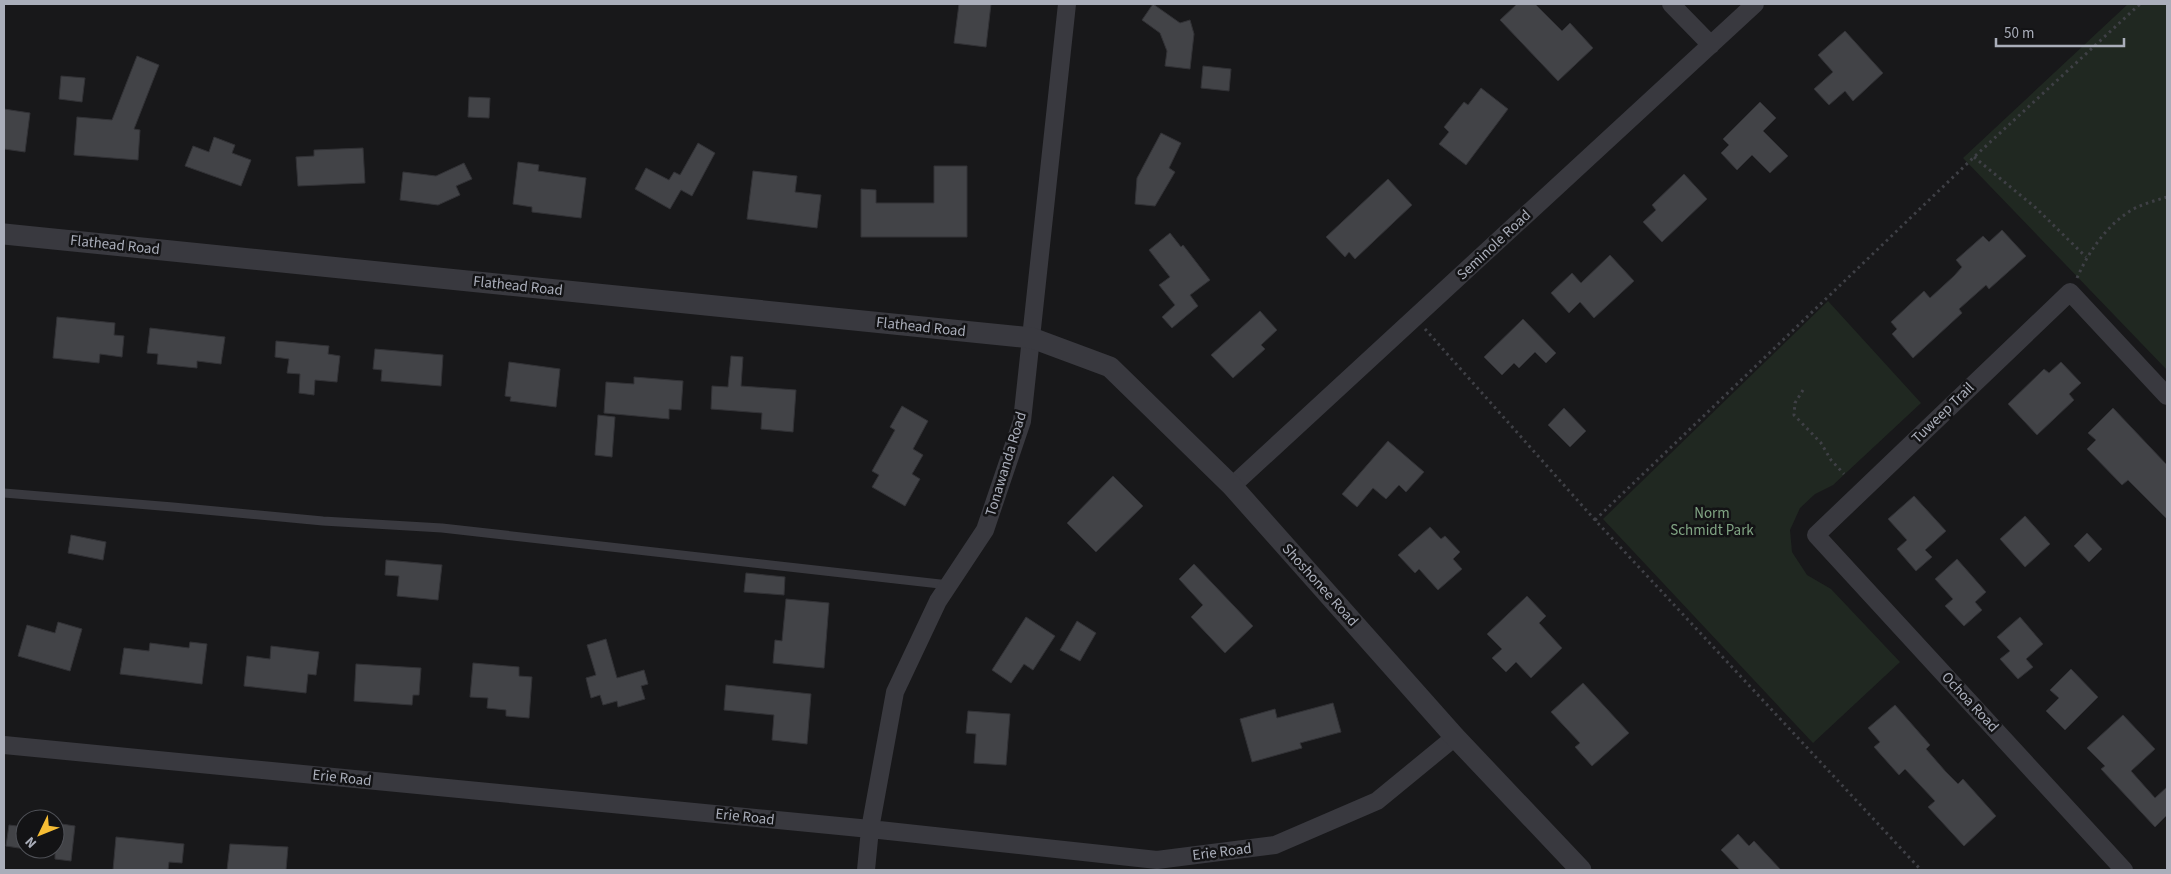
<svg xmlns="http://www.w3.org/2000/svg" width="2171" height="874" font-family="'Source Sans 3',sans-serif">
<style>
.green{fill:#202821}
.building{fill:#424347;stroke:#323236}
.lines{fill:none;stroke-linecap:round;stroke-linejoin:round}
.path{stroke:#3f4046;stroke-width:3;stroke-dasharray:2.5 4;stroke-linecap:butt}
.service{stroke:#39393f;stroke-width:9}
.minor{stroke:#39393f;stroke-width:18}
.tertiary{stroke:#39393f;stroke-width:21}
.labels{text-anchor:middle;dominant-baseline:central;stroke-width:5;stroke-linejoin:round;paint-order:stroke}
.street-label{font-size:15px;fill:#aaaeba;stroke:#131315}
.park-label{font-size:15px;fill:#81a584;stroke:#131315}
</style>
<rect width="100%" height="100%" fill="#18181a"/>
<path class="green" d="M2128 4H2167V370L1963 158Z
M1828 301 1921 403 1833 485 1815 494 1800 508 1790 530 1792 552 1807 575 1831 589 1900 662 1813 743 1603 519Z"/>
<path class="building" d="M959 4H991L986 47 954 43Z
M1153 4 1180 23 1190 20 1194 34 1190 69 1165 66 1167 51 1160 33 1142 20Z
M1517 4H1535L1562 31 1570 23 1593 48 1558 81 1500 20Z
M1845 31 1883 73 1853 101 1845 91 1829 105 1814 89 1833 72 1818 55Z
M137 56 159 65 134 129 140 130 138 160 74 155 77 117 112 120Z
M1203 66 1231 69 1229 91 1201 88Z
M61 76 85 78 82 102 59 99Z
M1481 88 1508 109 1466 165 1439 144 1449 132 1444 127 1464 102 1468 105Z
M469 97 490 98 489 118 468 117Z
M1760 102 1776 118 1763 131 1788 156 1770 173 1752 155 1737 170 1721 153 1729 145 1723 139Z
M4 109 30 113 25 152 4 149Z
M1161 133 1181 143 1169 168 1175 172 1155 206 1135 204 1137 178Z
M214 137 235 145 232 153 251 160 241 186 185 166 193 146 209 152Z
M698 143 715 153 692 196 681 190 670 209 635 189 646 168 669 180 674 172 680 175Z
M363 148 365 183 298 186 296 157 314 156V150Z
M518 162 539 165 538 171 586 178 581 218 532 212V207L513 204Z
M464 163 472 179 456 186 460 195 438 205 400 200 403 172 436 176Z
M934 166H967V237H861V189L876 190V203H934Z
M753 171 797 176 795 192 821 195 817 228 747 219Z
M1684 174 1707 199 1662 242 1643 222 1656 210 1652 205Z
M1388 179 1412 205 1355 259 1349 252 1345 257 1326 237Z
M2002 230 2026 256 1989 289 1986 285 1959 309 1962 313 1913 358 1892 334 1897 329 1891 322 1924 291 1930 298 1954 276 1962 267 1956 260 1983 236 1989 242Z
M1170 233 1181 247 1183 245 1210 280 1190 295 1198 306 1172 328 1162 317 1175 305 1159 285 1170 277 1149 250Z
M1610 255 1634 281 1594 318 1580 302 1569 313 1551 293 1572 273 1581 283Z
M1260 311 1277 330 1261 345 1265 349 1233 378 1211 355Z
M57 317 115 323 114 335 124 336 122 357 100 354 99 363 53 358Z
M1523 319 1556 353 1546 363 1535 352 1519 368 1514 363 1502 375 1484 357Z
M150 328 225 337 221 364 197 361V368L157 364 158 354 147 353Z
M276 341 329 346 328 354 340 356 337 382 315 380 314 395 299 393 300 374 287 373 289 359 275 357Z
M375 349 443 355 441 386 381 381 382 370 373 369Z
M731 356 743 357 741 386 796 390 793 432 761 429 762 413 711 409 712 386 728 387Z
M509 362 560 369 556 407 510 401 511 397 505 396Z
M2061 362 2081 383 2069 394 2074 400 2037 435 2008 404 2044 369 2049 373Z
M634 377 683 381 681 410 669 409V419L604 413 606 382 634 384Z
M902 406 928 421 913 449 923 455 912 474 920 479 905 506 872 487 879 475 872 471 895 430 890 427Z
M1564 408 1586 431 1570 447 1548 425Z
M2113 408 2167 465V519L2128 480 2122 485 2087 449 2096 440 2088 433Z
M598 415 615 417 612 457 595 455Z
M1388 441 1424 472 1406 492 1399 485 1386 499 1373 488 1357 507 1342 494Z
M1113 476 1143 506 1096 552 1067 523Z
M1914 496 1946 531 1925 550 1932 557 1916 571 1897 549 1907 540 1888 519Z
M2025 516 2050 544 2025 567 2000 539Z
M1430 527 1441 539 1445 536 1460 552 1453 559 1462 569 1438 590 1419 569 1415 573 1398 555Z
M2087 533 2102 549 2089 562 2074 546Z
M71 535 106 542 103 560 68 553Z
M1957 559 1986 592 1975 602 1982 610 1964 626 1945 606 1953 599 1935 579Z
M386 560 442 565 438 600 397 596 399 576 385 575Z
M1194 564 1253 626 1225 653 1191 617 1203 605 1179 579Z
M746 573 785 577 784 595 744 592Z
M1527 596 1546 616 1539 623 1562 648 1531 678 1516 662 1506 672 1492 658 1502 649 1487 634Z
M786 599 829 603 824 668 773 663 775 640 782 641Z
M1026 617 1055 636 1033 670 1024 664 1011 683 992 670Z
M2020 617 2043 644 2026 659 2033 667 2018 679 2000 659 2010 651 1997 637Z
M1077 621 1096 633 1080 661 1060 650Z
M58 622 82 629 70 671 18 656 27 625 55 633Z
M606 639 617 678 644 670 648 684 641 686 645 699 618 707 617 701 603 705 600 695 591 698 586 678 596 675 587 645Z
M190 642 207 644 202 684 120 674 124 648 149 651 150 643 189 648Z
M271 646 319 652 316 675 308 674 306 693 244 686 247 656 270 659Z
M473 663 519 667V676L532 677 529 718 506 716V710L487 708 488 698 470 697Z
M356 664 421 668 419 695H413L412 705 354 701Z
M2071 669 2098 697 2065 730 2046 711 2059 698 2050 690Z
M1583 683 1629 733 1592 766 1575 747 1580 743 1551 712Z
M726 685 811 694 807 744 772 740 774 715 724 710Z
M1333 703 1341 732 1300 743 1302 748 1252 762 1240 719 1275 709 1277 718Z
M1895 705 1930 745 1926 749 1946 772 1958 784 1963 779 1996 816 1964 846 1928 807 1935 801 1905 769 1899 775 1874 747 1880 742 1868 728Z
M968 711 1010 714 1006 765 974 763 976 734 966 733Z
M2123 715 2155 749 2131 771 2155 798 2167 787V815L2155 827 2101 769 2105 766 2087 748Z
M55 823 75 826 71 861 55 859Z
M9 825 25 827V849L6 846Z
M1738 834 1749 846 1754 841 1781 870H1740L1721 850Z
M116 837 184 844 182 863 169 862 168 870H113Z
M230 844 288 847 286 870H227Z"/>
<g class="lines">
<path class="path" d="M1974 157 2036 208 2086 257
M2077 278C2088 253 2104 229 2127 213 2138 205 2154 201 2167 197
M1425 329 1595 520 1921 870
M1803 390 1795 403 1794 415 1821 443 1831 460 1844 474
M1595 520 1974 157 2140 4"/>
<path class="service" d="M4 493 173 507 323 521 442 528 949 585"/>
<path class="minor" d="M1671 4 1711 45
M1232 486 1755 4
M4 745 870 829 1157 860 1275 845 1377 801 1455 737
M866 870 870 829 895 692 938 601 985 530 1022 421 1067 4
M2124 870 1816 535 2070 292 2167 396"/>
<path class="tertiary" d="M4 234 1032 338 1110 367 1232 486 1455 737 1581 870"/>
</g>
<g class="labels">
<g class="street-label">
<text transform="translate(115 245) rotate(6)">Flathead Road</text>
<text transform="translate(1494 245) rotate(-43)">Seminole Road</text>
<text transform="translate(518 286) rotate(6)">Flathead Road</text>
<text transform="translate(921 327) rotate(6)">Flathead Road</text>
<text transform="translate(1943 413) rotate(-44)">Tuweep Trail</text>
<text transform="translate(1006 464) rotate(-73)">Tonawanda Road</text>
<text transform="translate(1320 585) rotate(48)">Shoshonee Road</text>
<text transform="translate(1970 702) rotate(47)">Ochoa Road</text>
<text transform="translate(342 778) rotate(6)">Erie Road</text>
<text transform="translate(745 817) rotate(6)">Erie Road</text>
<text transform="translate(1222 852) rotate(-7)">Erie Road</text>
</g>
<g class="park-label">
<text x="1712" y="513">Norm<tspan x="1712" dy="17">Schmidt Park</tspan></text>
</g>
</g>
<rect width="2171" height="874" fill="none" stroke="#aaaeba" stroke-width="10"/>
<g transform="translate(40 834) rotate(227)"><circle r="24" fill="#131315" stroke="#4f5157"/>
<path d="M0-4L9 19L0 12L-9 19Z" fill="#f6bd34"/>
<text y="-8" font-size="14" font-weight="bold" text-anchor="middle" fill="#aaaeba">N</text>
</g>
<path d="M1996 38v8h128v-8" fill="none" stroke="#aaaeba" stroke-width="2.5"/>
<text x="2004" y="38" font-size="15" fill="#aaaeba" stroke="#131315" stroke-width="4" paint-order="stroke">50 m</text>
</svg>
